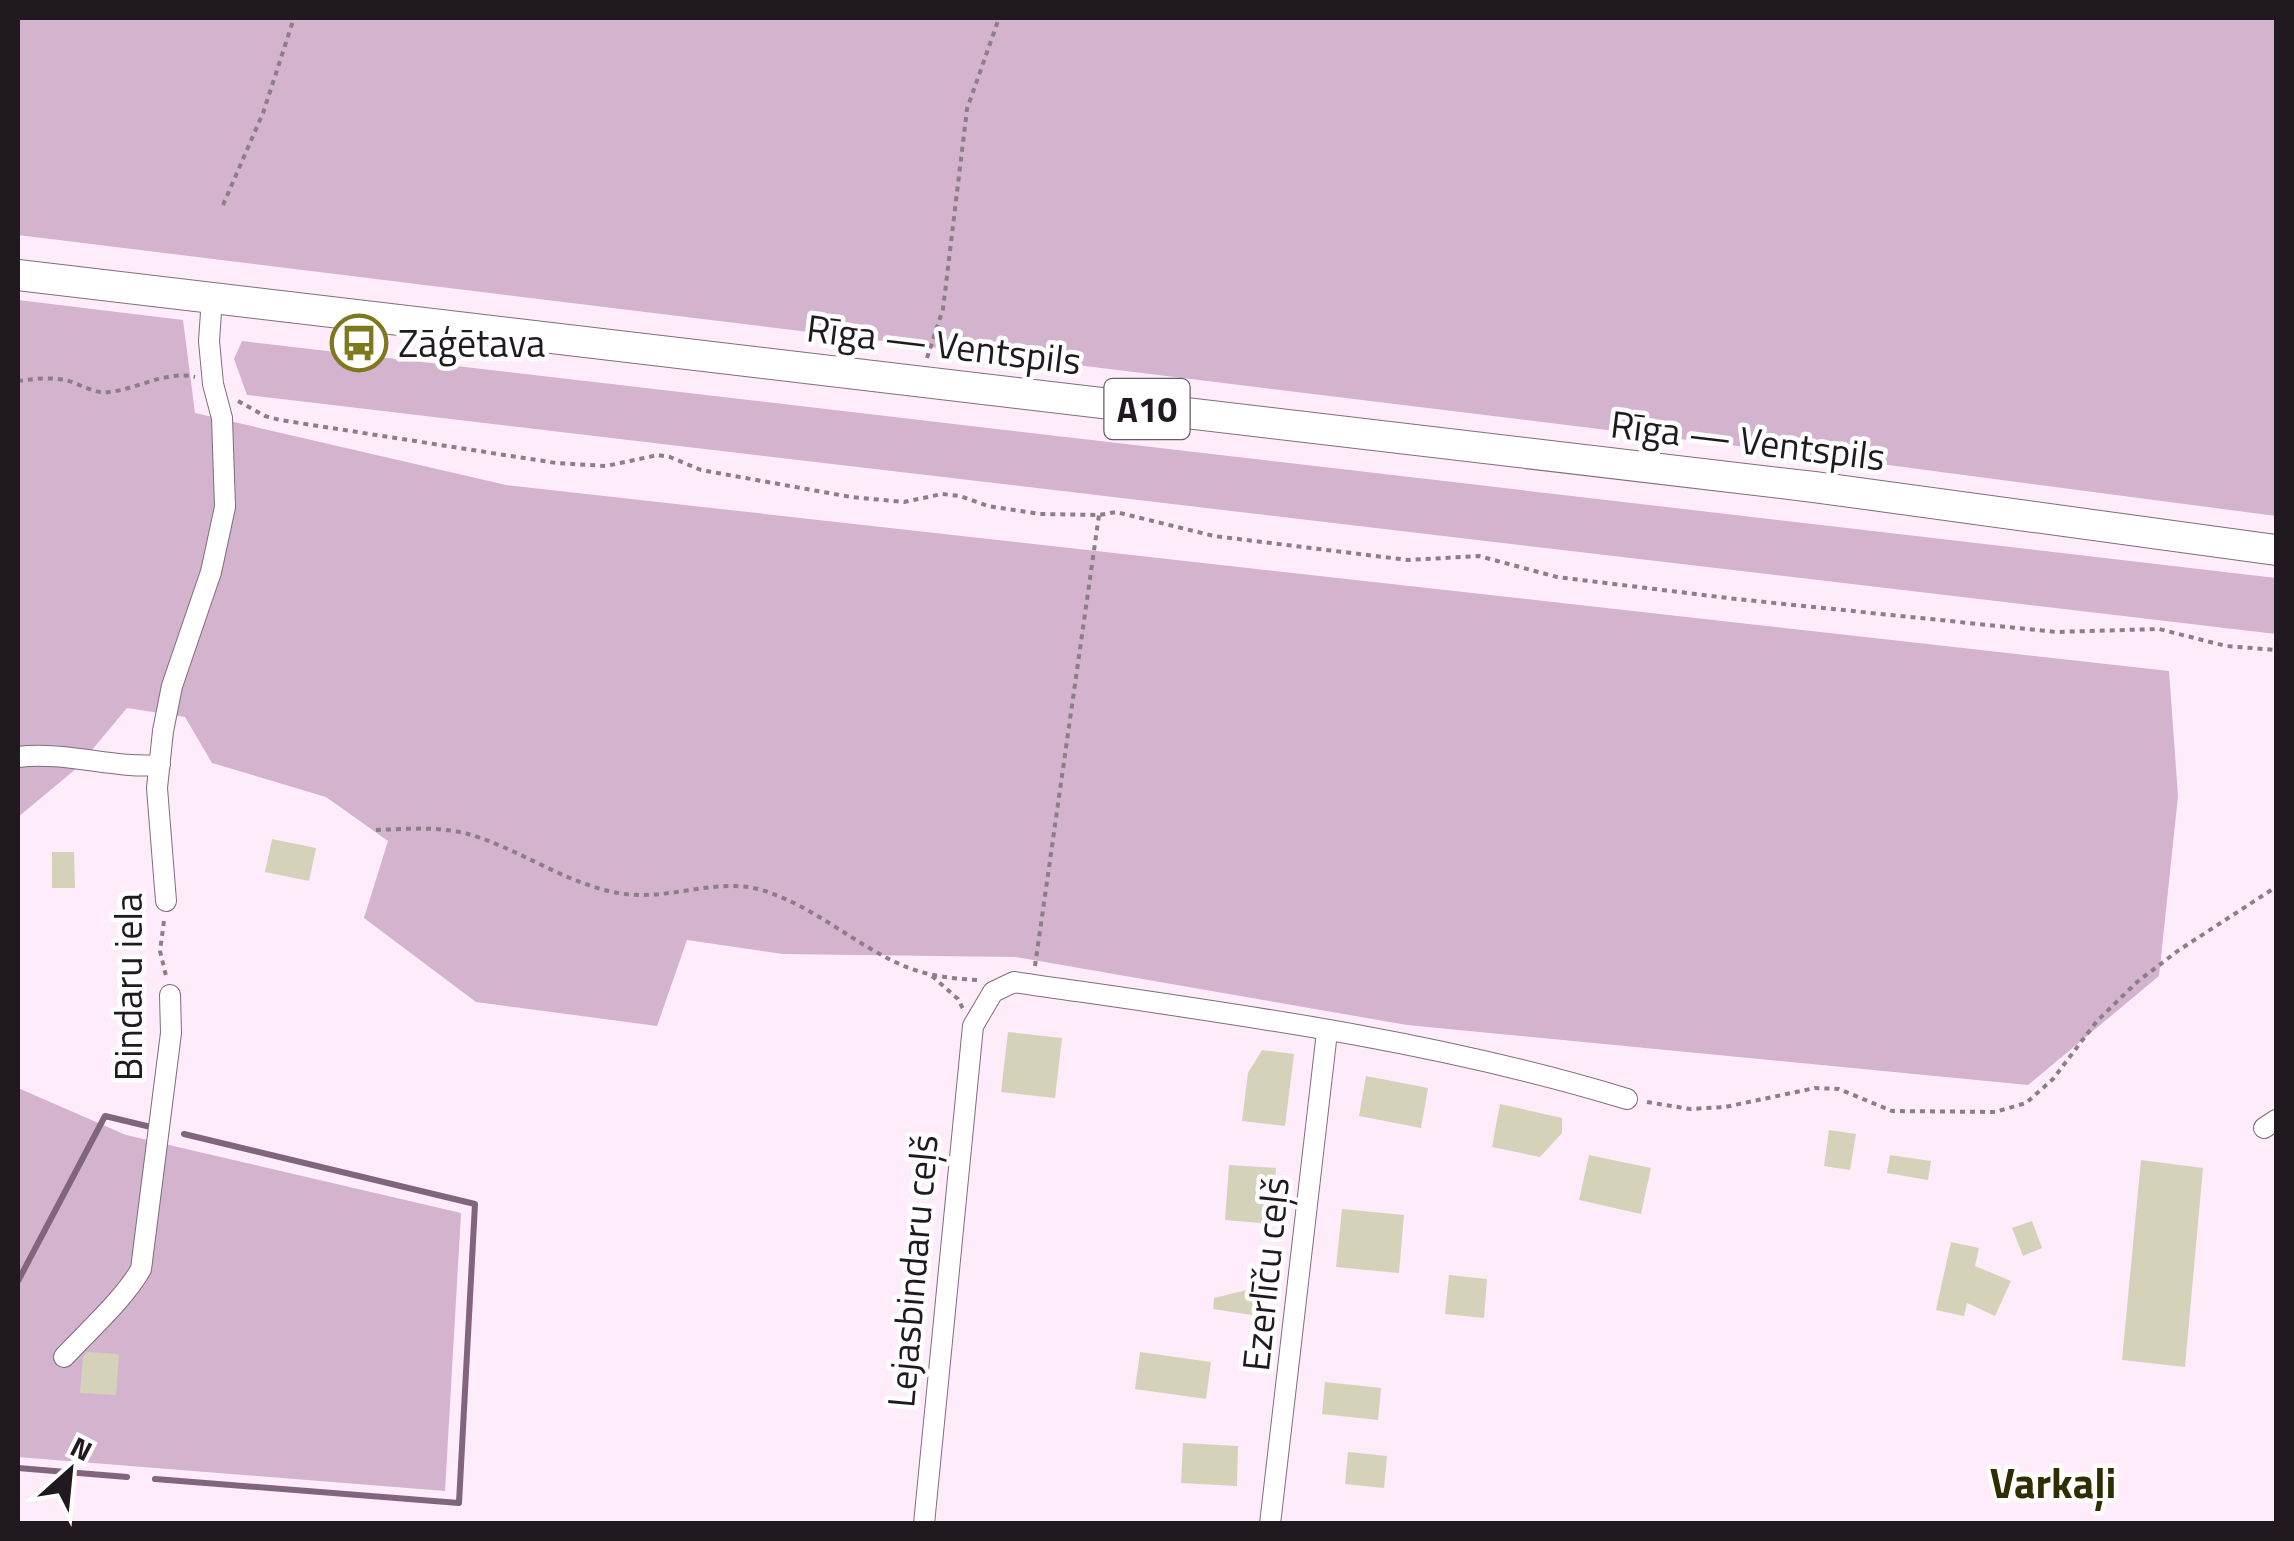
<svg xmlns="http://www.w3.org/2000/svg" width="2294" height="1541" font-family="'Titillium Web',sans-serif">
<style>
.green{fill:#d3b3ce}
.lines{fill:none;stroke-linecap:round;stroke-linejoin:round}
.stream{stroke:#81657d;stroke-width:6}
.building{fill:#d4d3ba}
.minor-casing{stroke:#7f6c7c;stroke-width:22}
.highway-casing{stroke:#7f6c7c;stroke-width:32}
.path{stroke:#8b7e89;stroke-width:4;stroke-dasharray:5 5;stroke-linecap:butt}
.minor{stroke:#fff;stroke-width:20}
.highway{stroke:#fff;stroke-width:30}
.labels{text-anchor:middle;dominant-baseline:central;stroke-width:9;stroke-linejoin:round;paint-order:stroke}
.shield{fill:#fff;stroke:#645e63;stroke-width:2.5}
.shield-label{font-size:35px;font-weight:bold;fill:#211920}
.poi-label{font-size:38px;fill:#211920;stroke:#fff;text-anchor:start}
.street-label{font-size:38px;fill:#211920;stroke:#fff}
.quarter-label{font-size:42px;font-weight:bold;fill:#302d02;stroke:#fff}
</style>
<rect width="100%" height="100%" fill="#feecfb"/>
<path class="green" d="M18 18H2276V516L1835 458 18 235Z
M18 300 183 320 195 413 506 485 2169 671 2178 796 2159 976 2028 1085 1407 1025 1016 957 783 954 687 940 657 1026 476 1002 364 918 388 841 326 797 212 763 185 717 127 708 77 768 18 817Z
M242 341 2276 578V634L247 395 234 359Z
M18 1088 126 1135 461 1213 445 1491 18 1457Z"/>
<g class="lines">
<path class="stream" d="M18 1281 105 1116 155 1128
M18 1468 127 1477
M155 1479 459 1503 475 1204 184 1134"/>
</g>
<path class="building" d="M272 839 316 848 309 881 265 872Z
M52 852H74L75 888H52Z
M1008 1032 1062 1038 1055 1098 1001 1092Z
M1262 1050 1294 1054 1285 1126 1242 1121 1248 1073Z
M1366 1076 1428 1088 1421 1128 1359 1116Z
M1500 1104 1562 1118V1133L1540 1157 1492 1147Z
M1829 1130 1856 1134 1850 1170 1824 1166Z
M1589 1155 1651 1168 1641 1214 1579 1200Z
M1890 1155 1931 1161 1928 1180 1887 1173Z
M2141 1160 2203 1168 2185 1367 2122 1360Z
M1229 1165 1276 1168 1272 1224 1225 1220Z
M1342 1209 1404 1215 1399 1273 1336 1267Z
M2032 1221 2042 1248 2023 1256 2012 1228Z
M1951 1242 1979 1248 1975 1266 2011 1281 1995 1316 1967 1303 1964 1316 1936 1310Z
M1449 1275 1487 1279 1484 1318 1445 1314Z
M1255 1288 1252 1315 1213 1309 1214 1298Z
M88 1352 119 1354 116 1395 80 1393 83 1357Z
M1140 1352 1211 1362 1206 1399 1135 1389Z
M1325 1382 1381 1388 1378 1420 1322 1414Z
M1183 1443 1238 1446 1237 1486 1181 1483Z
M1348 1452 1387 1456 1384 1488 1345 1484Z"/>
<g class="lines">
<g class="minor-casing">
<path id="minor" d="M18 757C66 751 113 769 160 765
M166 901 157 788 163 731 172 686 211 572 225 507 222 418 213 384 209 341 212 298
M2264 1128 2276 1120
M64 1357C88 1331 125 1298 141 1269L171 1033 170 995
M924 1524 973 1026 993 992 1014 982C1219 1012 1428 1038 1627 1099
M1270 1524 1327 1032"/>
</g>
<g class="highway-casing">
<path id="highway" d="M18 275 1814 487 2276 550"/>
</g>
<path class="path" d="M223 205 263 113 294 18
M927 358 943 309 967 109 999 18
M18 381C33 379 49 377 65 380 79 383 95 395 110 392 136 389 168 370 195 377
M238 401 265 416 280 420 556 463 606 466 658 455 670 457 701 470 851 497 904 502 942 494 960 496 988 506 1040 514 1099 515 1116 512 1214 536 1408 560 1479 556 1557 577 1736 599 2056 632 2159 629 2226 646 2276 650
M376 830C406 829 439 826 468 834 521 849 570 887 625 894 671 900 717 877 762 890 814 906 855 945 904 966 927 976 954 979 979 980
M164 921 160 951 166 976
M1035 966 1099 515
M932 976 958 999 963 1009
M1647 1102 1690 1109 1725 1107 1815 1088 1839 1089 1892 1111 1995 1112 2026 1103 2053 1079 2097 1021 2137 982 2179 950 2276 887"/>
<use href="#minor" class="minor"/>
<use href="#highway" class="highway"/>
</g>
<defs>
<g id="bus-ring" transform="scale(2.875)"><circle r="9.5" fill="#fff" stroke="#7f791e" stroke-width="1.5"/><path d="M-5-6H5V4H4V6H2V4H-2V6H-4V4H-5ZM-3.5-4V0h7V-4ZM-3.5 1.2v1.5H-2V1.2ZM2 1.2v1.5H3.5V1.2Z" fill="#7f791e"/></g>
</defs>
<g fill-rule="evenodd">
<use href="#bus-ring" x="359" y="343"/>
</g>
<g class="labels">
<rect class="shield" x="1104.5" y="379" width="85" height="60" rx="8"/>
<g class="shield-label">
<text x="1147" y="409">A10</text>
</g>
<g class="poi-label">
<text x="398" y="343">Zāģētava</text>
</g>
<g class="street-label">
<text transform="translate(944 344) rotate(7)">Rīga — Ventspils</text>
<text transform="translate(1748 440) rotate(7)">Rīga — Ventspils</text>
<text transform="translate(128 987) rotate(-90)">Bindaru iela</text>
<text transform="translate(912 1271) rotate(-85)">Lejasbindaru ceļš</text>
<text transform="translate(1265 1274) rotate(-84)">Ezerlīču ceļš</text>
</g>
<g class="quarter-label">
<text x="2053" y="1482">Varkaļi</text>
</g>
</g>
<rect width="2294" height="1541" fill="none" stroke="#211920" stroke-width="40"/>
<g transform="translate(70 1471) rotate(27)" stroke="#ffffff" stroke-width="8" paint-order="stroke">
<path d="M0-8L18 38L0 25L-18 38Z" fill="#211920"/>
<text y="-15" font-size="28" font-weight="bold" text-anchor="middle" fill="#211920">N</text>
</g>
</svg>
